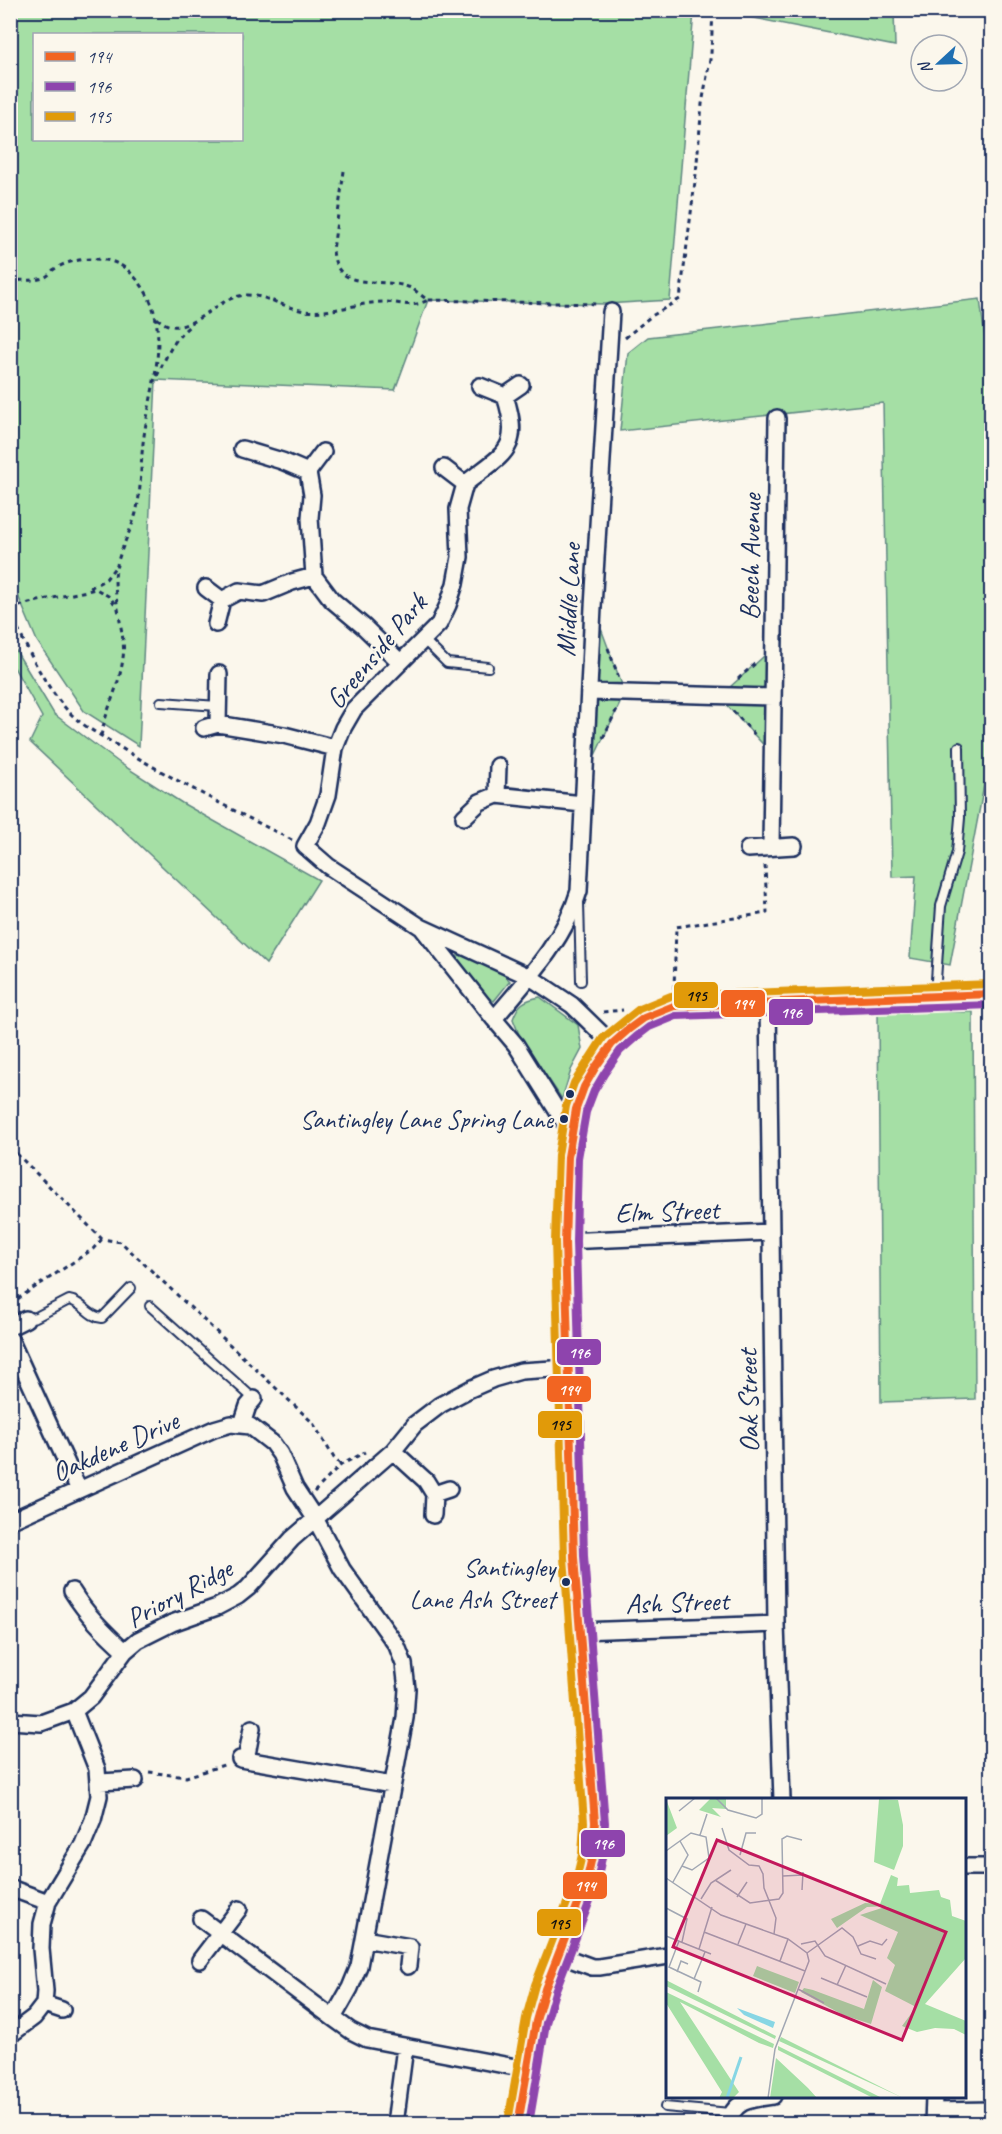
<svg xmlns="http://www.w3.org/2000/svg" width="1002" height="2134" font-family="Caveat,sans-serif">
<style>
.green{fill:#a5dfa5;stroke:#608782;stroke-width:1.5;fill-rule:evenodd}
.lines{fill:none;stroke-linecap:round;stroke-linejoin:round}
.service-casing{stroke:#1b2f5e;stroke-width:12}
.minor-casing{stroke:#1b2f5e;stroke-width:20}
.tertiary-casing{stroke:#1b2f5e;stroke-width:24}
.path{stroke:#1b2f5e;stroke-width:3;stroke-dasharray:4.5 4.5;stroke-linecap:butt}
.service{stroke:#fbf7ec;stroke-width:8}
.minor{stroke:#fbf7ec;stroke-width:15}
.tertiary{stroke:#fbf7ec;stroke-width:20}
.bus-1-casing{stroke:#fbf7ec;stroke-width:12}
.bus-2-casing{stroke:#fbf7ec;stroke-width:12}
.bus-3-casing{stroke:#fbf7ec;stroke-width:12}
.bus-1{stroke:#f26522;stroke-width:8}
.bus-2{stroke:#8e44ad;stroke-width:8}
.bus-3{stroke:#e19a09;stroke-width:8}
.bus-dot{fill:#1b2f5e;stroke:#fbf7ec;stroke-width:2}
.labels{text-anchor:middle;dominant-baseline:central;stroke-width:4.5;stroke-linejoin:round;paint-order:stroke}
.bus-label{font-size:26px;fill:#1b2f5e;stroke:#fbf7ec;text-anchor:end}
.street-label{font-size:28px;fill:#1b2f5e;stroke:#fbf7ec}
.inset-river{fill:none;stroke:#87d6e4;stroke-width:3}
.inset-road{fill:none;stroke:#a1a7b3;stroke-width:1.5}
.view{fill:#c2185b;fill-opacity:0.15;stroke:#c2185b;stroke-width:3}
.inset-edge{fill:none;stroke:#1b2f5e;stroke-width:3}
.line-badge{stroke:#fbf7ec;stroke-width:2}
.badge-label{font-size:16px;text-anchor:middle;font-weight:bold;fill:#fff}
.pale-badge-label{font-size:16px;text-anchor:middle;font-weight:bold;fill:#111}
</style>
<rect width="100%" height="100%" fill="#fbf7ec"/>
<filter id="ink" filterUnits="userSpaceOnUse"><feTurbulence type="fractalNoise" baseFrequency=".0167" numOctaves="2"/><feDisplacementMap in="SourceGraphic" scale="12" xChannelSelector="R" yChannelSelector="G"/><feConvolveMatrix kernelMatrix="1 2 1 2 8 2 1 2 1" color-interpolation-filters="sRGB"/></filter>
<g filter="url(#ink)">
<path class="green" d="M10 11H694L670 300 605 304 428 300 395 390 156 380 139 746 84 711 37 641 11 579ZM34 34H242V140H34Z
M725 11H894L895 46 729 13Z
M980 299 992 393 991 714 989 759 950 965 910 958 916 876 892 877 883 403 620 431 628 353 648 337Z
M593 607 625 693 585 776Z
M10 641 54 714 121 764 182 803 319 880 266 964 30 742 42 717 11 662Z
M774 647 772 754 719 697Z
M458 955C476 958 498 967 510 981L494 1001C482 996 478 983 469 974 464 970 461 969 457 964Z
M540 997 578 1025 582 1049 571 1070 562 1099 520 1037 513 1019C518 1004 524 1000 540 997Z
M878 1011 973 1012 975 1399 881 1402Z"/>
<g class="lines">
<g class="service-casing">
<path id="service" d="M424 640 447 663 488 667
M161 702 218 706
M579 902 581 981
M935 995 941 906 957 852 960 818 959 747
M150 1306 254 1399
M26 1319 36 1317 69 1300C83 1302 88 1317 102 1318L131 1288
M665 2107 730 2113"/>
</g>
<g class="minor-casing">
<path id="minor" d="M480 386 505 396
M242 449 282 461 308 472 312 495 310 518 314 576 332 600 363 626 400 662
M444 468 465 484 458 509 460 557 455 584 448 605 439 624 354 709 343 728 335 748 328 795 318 823 305 846 328 866 421 927 530 977 572 1005 612 1044
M308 472 323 452
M465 484C503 453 523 451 505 396L521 385
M206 588 222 600 239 591 263 594 292 582 314 576
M216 624 222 600
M589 692 773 697
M218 724 219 674
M204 728 218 724 284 735 335 748
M497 795 498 766
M464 817 480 802 497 795 583 804
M771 847 777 418
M748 849 794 846
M423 929 494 1019
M768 1002 776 1624 782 1800
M571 1133 516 1045 494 1019C526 981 565 940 579 891L593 607 611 312
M565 1241 771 1232
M10 1327 26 1319
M10 1339 79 1490
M242 1424 248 1406 254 1399
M393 1451 426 1481 434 1494
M433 1515 434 1494 449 1489
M10 1521 214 1429 231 1424 250 1426 272 1443 280 1454 295 1488 316 1520 342 1569 397 1646 404 1664 407 1689 405 1718 359 1966 350 1988 333 2018
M72 1591C87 1615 104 1632 125 1651
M579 1631 776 1624
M10 1721 41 1723 74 1711
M240 1759 392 1785
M246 1760 252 1728
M100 1782 135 1780
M964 1867H992
M10 1888 48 1902
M201 1919 333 2018 351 2031 367 2039 526 2069
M364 1939 410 1947 408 1966
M559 1955 592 1967H599L668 1956
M200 1960 239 1909
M44 2004 62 2010
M10 2035 34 2017 44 2004 45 1991 41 1949 42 1924 48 1902 83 1844 93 1820 99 1796 97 1769 74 1711 91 1697 125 1651 138 1640 172 1623 217 1607 238 1596 248 1588 292 1539 393 1451 415 1424 440 1405 470 1389 493 1379 521 1371 569 1368
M934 2111 992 2110
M395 2124 405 2047
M728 2124C734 2099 752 2099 773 2096
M933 2124 934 2096"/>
</g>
<g class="tertiary-casing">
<path id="tertiary" d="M518 2124 536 2021 545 1989 586 1883 592 1857 595 1822 574 1557 565 1241 568 1157 576 1109 584 1087 595 1068 612 1044 629 1029 644 1018 674 1006 992 994"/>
</g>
<path class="path" d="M344 171 333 250C336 294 379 276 408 287 415 289 421 296 428 300L597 304
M10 280C21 280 38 282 47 276 49 275 51 272 53 270 68 260 88 257 106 260 121 263 129 270 139 282 174 327 151 385 144 436 140 461 142 488 136 513 131 531 121 547 117 565 113 581 116 598 119 614
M157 318C187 346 215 294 248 295 268 296 285 308 305 311 331 314 357 303 383 302 402 302 410 309 428 300
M625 338 650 317 680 299 696 174 702 104 711 54 713 10
M157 376C166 357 174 338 191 325
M90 588 106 579 116 566
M10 609 29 603 96 589 110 597 116 606
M10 613C26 646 46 690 72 715 85 728 103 736 118 746 175 781 233 810 292 840
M608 648 619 678
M738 679 758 661
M733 711 757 737
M101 736C106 709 120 685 123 658 125 644 121 629 119 615
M603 738 617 709
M674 989 676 927 767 913 765 865
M603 1012 623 1010
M10 1147 102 1239 121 1242 313 1423 334 1458 341 1465
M10 1304 93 1249 102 1239
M314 1492 341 1465 365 1452
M149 1772 186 1777 227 1764"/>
<use href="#service" class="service"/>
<use href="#minor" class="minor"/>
<use href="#tertiary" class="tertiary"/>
<g class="bus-1-casing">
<path id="bus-1" d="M518 2124 536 2021 545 1989 586 1883 592 1857 595 1822 574 1557 565 1241 568 1157 576 1109 584 1087 595 1068 612 1044 629 1029 644 1018 674 1006 992 994"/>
</g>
<g class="bus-2-casing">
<path id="bus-2" d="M529 2124 546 2023 555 1992 596 1885 602 1858 605 1823 584 1556 576 1241 578 1158 586 1112 594 1091 604 1074 620 1051 636 1037 649 1027 676 1016 992 1005"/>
</g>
<g class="bus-3-casing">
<path id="bus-3" d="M508 2122 526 2018 535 1985 576 1880 582 1855 584 1822 564 1557 555 1241 558 1155 566 1106 574 1083 603 1038 639 1009 671 996 992 984"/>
</g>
<use href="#bus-1" class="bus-1"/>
<use href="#bus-2" class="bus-2"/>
<use href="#bus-3" class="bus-3"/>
</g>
</g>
<g class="bus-dot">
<circle cx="570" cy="1094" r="5"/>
<circle cx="564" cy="1119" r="5"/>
<circle cx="566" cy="1582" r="5"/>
</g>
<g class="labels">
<g class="bus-label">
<text x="553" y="1119">Santingley Lane Spring Lane</text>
<text x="555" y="1567">Santingley<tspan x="555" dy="32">Lane Ash Street</tspan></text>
</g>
<g class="street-label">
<text transform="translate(750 557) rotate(-89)">Beech Avenue</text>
<text transform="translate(568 600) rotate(-87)">Middle Lane</text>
<text transform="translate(376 651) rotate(-50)">Greenside Park</text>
<text transform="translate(667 1211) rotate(-2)">Elm Street</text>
<text transform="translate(748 1401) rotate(-91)">Oak Street</text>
<text transform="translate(115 1446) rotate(-24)">Oakdene Drive</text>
<text transform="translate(179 1593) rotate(-28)">Priory Ridge</text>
<text transform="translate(677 1602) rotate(-2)">Ash Street</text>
</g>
</g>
<g transform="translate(666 1798)">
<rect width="300" height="300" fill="#fbf7ec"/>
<path d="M45 0H60V11L46 10 55 19 33 12ZM0 1 11 30 0 38ZM213 1 232 2 237 27V48L228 72 208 64ZM225 77 232 80 231 88 243 87 244 95 273 92 275 99 284 102 286 118 300 123V160L259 206 300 223V237L288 231 269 230 251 234 236 228 250 209 219 193 229 167 221 160 232 134 194 117 222 108 201 109 171 130 165 121 199 105 214 106ZM91 168 133 184 129 195 87 178ZM0 182 110 238 109 241 0 188ZM207 182 216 189 205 226 177 217 135 194 138 190 147 192 198 211ZM0 194 108 246 107 250 93 245 14 204 73 294 67 300H53L56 294 0 205ZM115 239 237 300 113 243ZM112 248 216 300H207L112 252ZM110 260 142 290 151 300H104Z" fill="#a5dfa5"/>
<path d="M71 210 109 224 107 230 78 217Z" fill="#87d6e4"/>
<path class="inset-river" d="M61 300 75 259"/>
<path class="inset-road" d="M50 0 62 12 90 20 96 16V0M13 13 29 0M56 30 63 52 83 67 93 68 97 76 98 90 110 120 108 136M34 37 41 16M0 53 25 35 40 39 43 60 26 72 16 68M74 57 80 35H90M117 78 137 77M0 80 55 117 122 141 141 155 143 163 109 251 102 300M49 82 84 105 113 101 117 95 116 41 121 38 136 42M7 84 22 57 14 43M136 92 137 74M71 99 81 84M35 101 45 85 65 72M0 110 21 121 16 144M38 134 139 173M0 138 45 156M13 143 3 169 35 184 32 194M72 146 80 126M135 146 149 143 159 158 220 186M192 148 204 143 216 147 221 141M33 151 46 109M141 155 176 130 187 139 195 156 210 161M114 163 122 141M11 174 15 163 22 166M155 180 201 199M28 181 39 154M171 187 180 167M132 191 158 205"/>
<path class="view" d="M51 42 280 134 236 242 7 149Z"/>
<rect width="300" height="300" class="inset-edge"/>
</g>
<g class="line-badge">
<rect x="673" y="981" width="46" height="28" rx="6" fill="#e19a09"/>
<rect x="720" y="989" width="46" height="29" rx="6" fill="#f26522"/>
<rect x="768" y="998" width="46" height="28" rx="6" fill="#8e44ad"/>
<rect x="556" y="1338" width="46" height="28" rx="6" fill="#8e44ad"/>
<rect x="546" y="1375" width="46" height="28" rx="6" fill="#f26522"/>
<rect x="537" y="1410" width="46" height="29" rx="6" fill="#e19a09"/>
<rect x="580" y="1829" width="46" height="29" rx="6" fill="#8e44ad"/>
<rect x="562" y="1871" width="46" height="29" rx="6" fill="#f26522"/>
<rect x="536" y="1908" width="46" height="29" rx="6" fill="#e19a09"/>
</g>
<g class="badge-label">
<text x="743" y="1009">194</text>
<text x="791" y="1018">196</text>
<text x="579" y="1358">196</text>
<text x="569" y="1395">194</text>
<text x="603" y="1849">196</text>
<text x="585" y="1891">194</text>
</g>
<g class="pale-badge-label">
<text x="696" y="1001">195</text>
<text x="560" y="1430">195</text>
<text x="559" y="1929">195</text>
</g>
<rect width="1002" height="2134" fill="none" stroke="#fbf7ec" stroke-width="36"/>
<rect x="18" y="18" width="966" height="2098" fill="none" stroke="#1b2f5e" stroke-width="2" filter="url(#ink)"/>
<rect x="33" y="33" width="210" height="108" fill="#fbf7ec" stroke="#a1a7b3" stroke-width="1.5"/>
<rect x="45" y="52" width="30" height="9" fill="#f26522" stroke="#a1a7b3" stroke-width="1.5"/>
<text x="87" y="63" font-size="18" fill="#1b2f5e">194</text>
<rect x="45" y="82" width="30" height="9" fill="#8e44ad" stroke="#a1a7b3" stroke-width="1.5"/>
<text x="87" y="93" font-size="18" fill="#1b2f5e">196</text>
<rect x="45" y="112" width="30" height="9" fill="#e19a09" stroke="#a1a7b3" stroke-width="1.5"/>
<text x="87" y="123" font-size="18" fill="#1b2f5e">195</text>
<g transform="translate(939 63) rotate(248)"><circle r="28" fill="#fbf7ec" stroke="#a1a7b3" stroke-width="1.5"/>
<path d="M0-4.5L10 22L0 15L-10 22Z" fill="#1f6fb2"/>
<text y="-9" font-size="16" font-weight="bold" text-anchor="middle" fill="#1b2f5e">N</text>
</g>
</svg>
